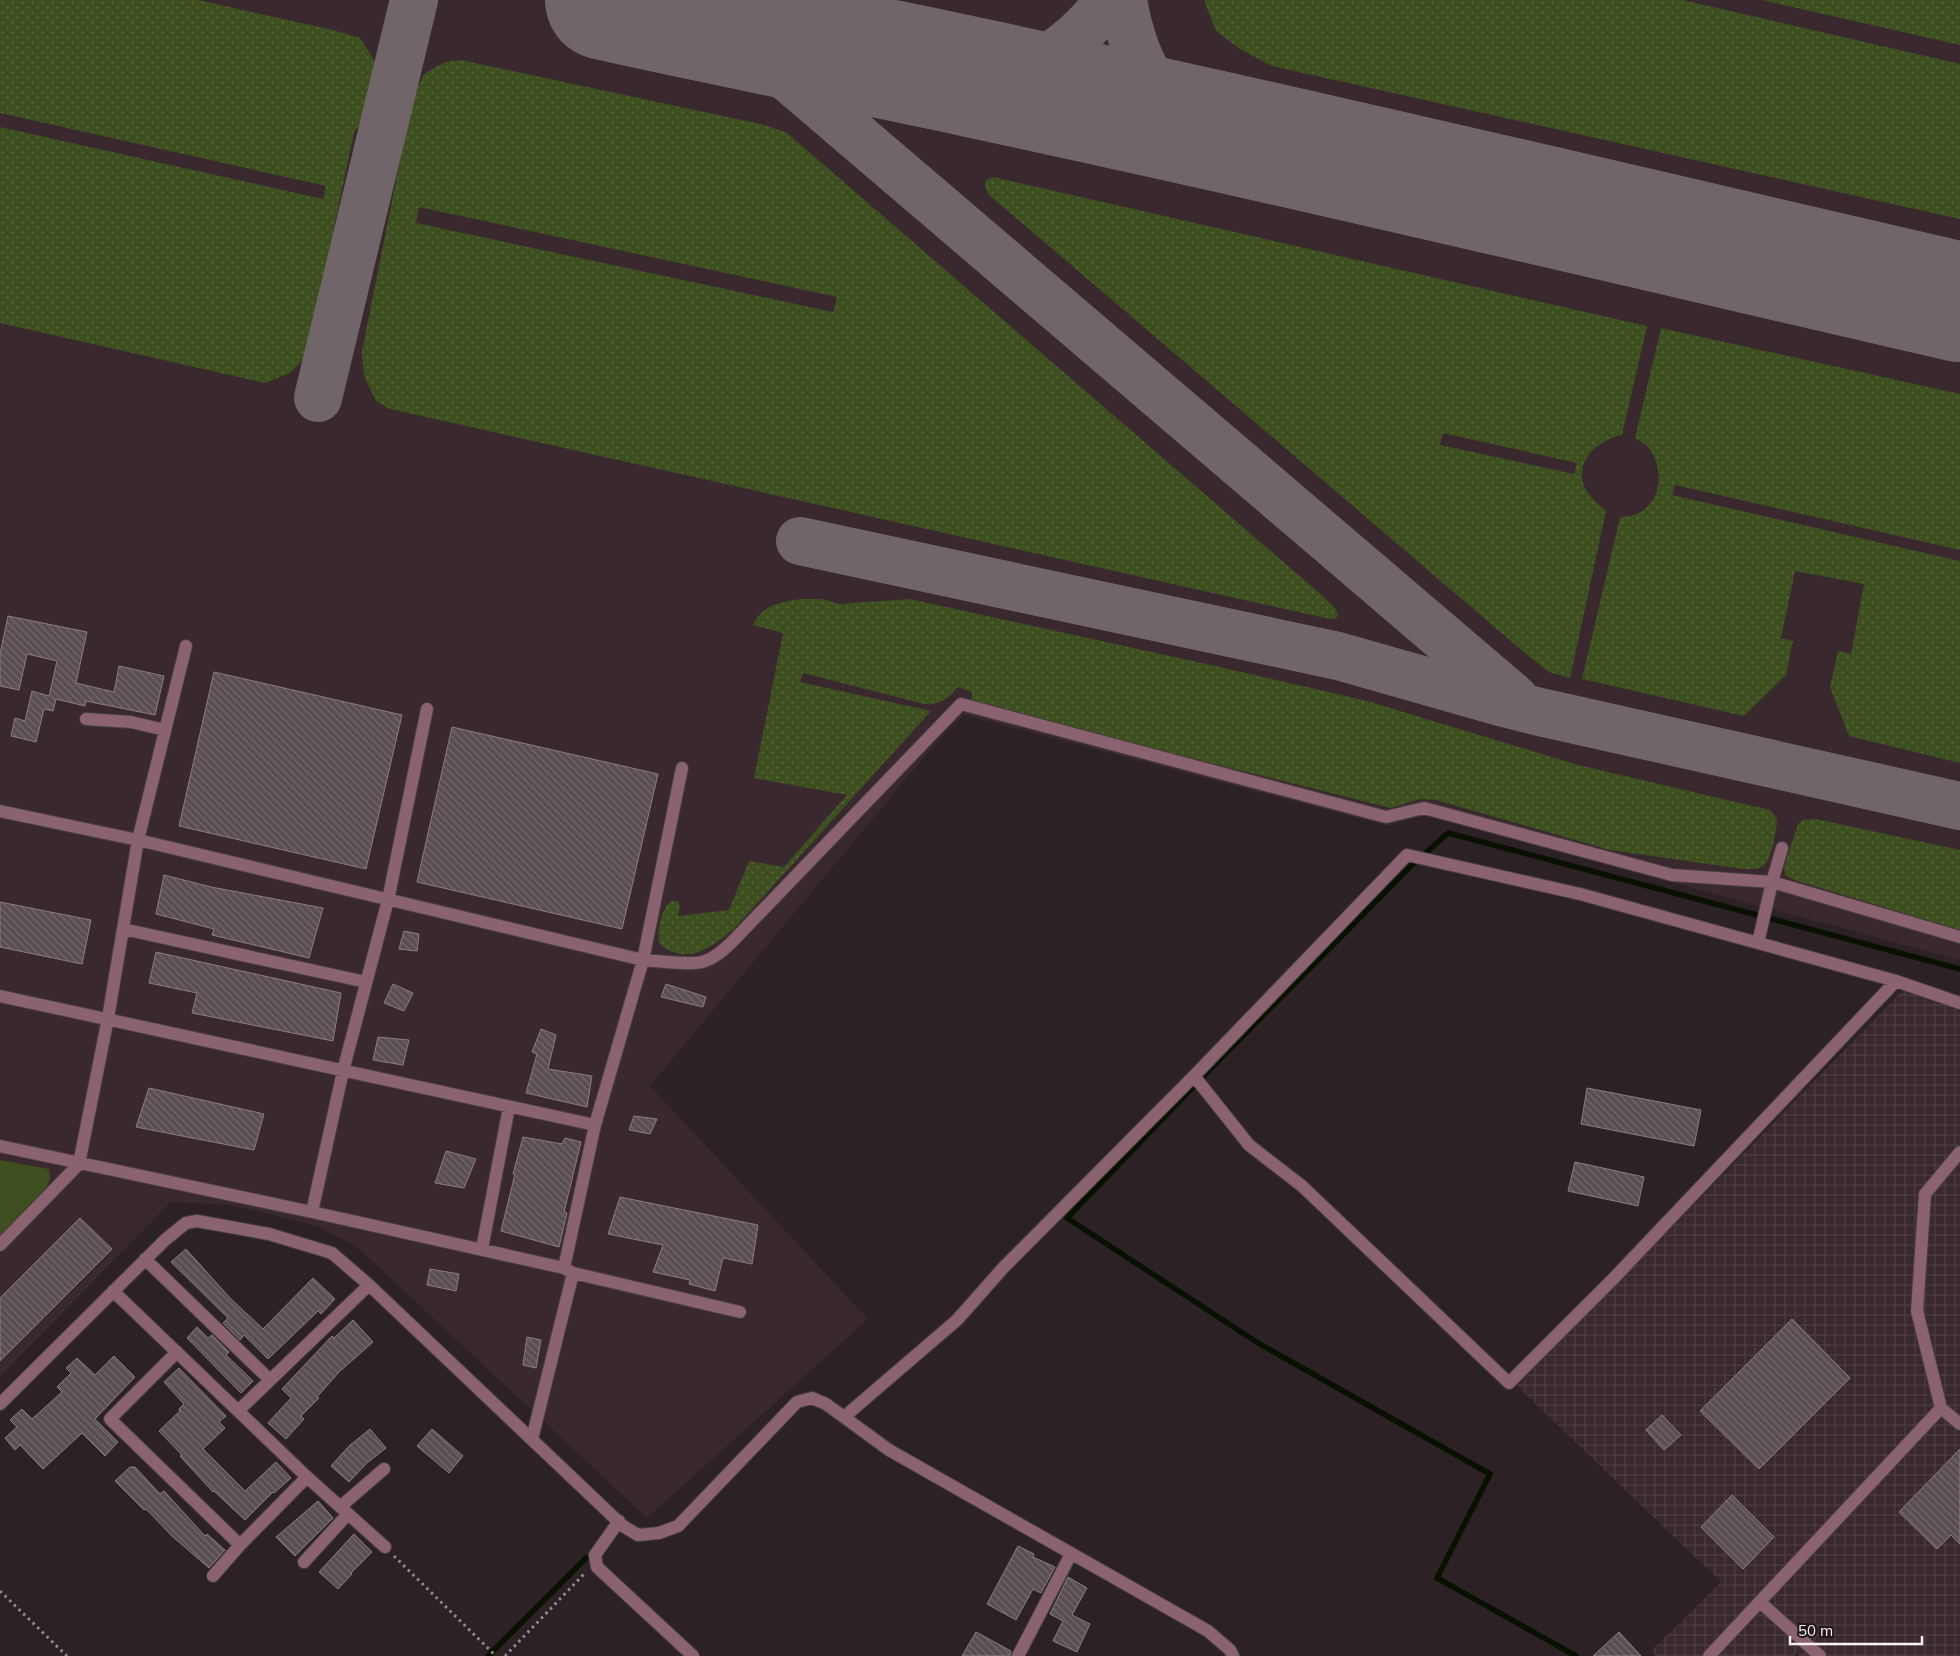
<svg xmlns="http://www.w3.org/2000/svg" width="1960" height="1656" font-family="Mulish,sans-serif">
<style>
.built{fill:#39282e}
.industrial{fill:url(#industrial-grid)}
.grass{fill:url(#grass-dots);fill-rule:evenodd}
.garden{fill:#3d4f1f}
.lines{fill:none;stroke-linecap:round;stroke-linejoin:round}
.stream{stroke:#081000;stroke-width:5.5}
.taxiway{stroke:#70666a;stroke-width:48}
.runway{stroke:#70666a;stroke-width:120}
.building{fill:url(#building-back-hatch);stroke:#8b7e82}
.minor-casing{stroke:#493e42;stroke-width:14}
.path{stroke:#958c8f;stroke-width:3;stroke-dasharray:2.5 4;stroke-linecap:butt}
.minor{stroke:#8a6270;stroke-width:12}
</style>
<defs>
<pattern id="industrial-grid" width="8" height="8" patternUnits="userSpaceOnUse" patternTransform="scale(1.25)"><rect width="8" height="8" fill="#39282e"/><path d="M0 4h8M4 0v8" fill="none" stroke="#4d3d42"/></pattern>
<pattern id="grass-dots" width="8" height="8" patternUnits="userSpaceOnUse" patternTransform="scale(1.25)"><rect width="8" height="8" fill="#3d4f1f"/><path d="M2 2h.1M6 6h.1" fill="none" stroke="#5a6940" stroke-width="1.8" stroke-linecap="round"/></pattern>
<pattern id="building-back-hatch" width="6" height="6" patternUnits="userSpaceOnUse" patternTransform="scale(1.25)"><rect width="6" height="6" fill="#5a4e52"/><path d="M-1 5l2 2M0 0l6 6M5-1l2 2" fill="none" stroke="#72686b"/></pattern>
</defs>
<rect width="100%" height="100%" fill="#2c2125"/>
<path class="built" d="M0 0H1960V960L1423 815 1388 826 964 715 936 743 650 1086 868 1319 647 1518 357 1247 317 1226 231 1205 171 1202 0 1377Z"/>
<path class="industrial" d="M1908 985 1960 1000V1656H1800L1797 1653 1794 1656H1656L1651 1651 1721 1582 1517 1386Z"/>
<path class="grass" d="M0 0H198L333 30 360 38 373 58 376 75V86L365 122 358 127 354 133 316 312 319 331 302 361 290 373 265 383 0 323V127L323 199 326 186 0 113Z
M1204 0H1683L1960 64V219L1272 66 1240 49 1216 31Z
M1762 0H1960V45Z
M461 60 765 125 787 133 1325 598 1336 609 1338 616 1334 619 1325 618 390 409 376 401 364 376 362 351 412 101 424 74 445 62ZM419 207 837 297 833 312 416 223Z
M993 177 1647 326 1622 435C1598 440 1573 461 1585 488 1590 497 1599 505 1606 511L1570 678 1549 672 1526 654 988 194 985 186V181ZM1443 433 1577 463 1574 474 1440 445Z
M1661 328 1960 394V550L1675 485 1672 495 1960 561V763L1849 736 1830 687 1838 651 1851 654 1864 584 1795 571 1781 638 1793 641 1786 675 1744 716 1582 679 1620 517C1626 517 1633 516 1639 513 1664 501 1664 461 1645 444 1642 442 1638 440 1635 438Z
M801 599H822L839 604 910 599 1211 665 1367 701 1578 765 1770 810 1777 819C1777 829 1772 855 1766 863 1761 870 1751 869 1743 869L1610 850 1436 800 1420 799 1391 808 978 705 972 700V692L958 687C946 700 942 704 924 704L803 673 800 682 931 711 733 930C710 948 686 967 659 943 657 930 661 909 671 901H678L680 905 678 916 729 910 749 861 784 867 847 795 754 778 783 633 753 625C762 605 781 602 801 599Z
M1816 819 1960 850V930L1794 880 1785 875 1784 867 1798 824 1803 820Z"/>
<path class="garden" d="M0 1160 49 1169 50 1179 46 1189 0 1236Z"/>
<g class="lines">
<path class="stream" d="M488 1656 586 1558
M1576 1656 1437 1578 1490 1474 1258 1343 1067 1218 1220 1059 1412 865 1448 833 1960 969"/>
<path class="taxiway" d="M1123 0C1133 57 1151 95 1200 127
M735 29 787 77 1515 699
M978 78C991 76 1005 76 1017 72 1050 63 1090 28 1108 0
M318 398 414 0
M800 541 1338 656 1500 702 1540 712 1960 806"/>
<path class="runway" d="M605 0C730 28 856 52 981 79 1308 149 1634 227 1960 302"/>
</g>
<path class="building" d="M8 616 87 632 76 683 114 692 119 666 164 676 155 715 86 701 85 706 56 699 53 711 44 709 36 742 11 736 15 718 25 721 32 691 49 696 57 661 27 654 19 690 0 686V654Z
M214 672 402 715 366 869 179 826Z
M452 727 658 774 622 929 417 882Z
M164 875 211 887 323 908 309 958 212 935 214 929 156 914Z
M0 902 91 920 82 964 0 947Z
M404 931 419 934 417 951 399 949Z
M156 952 341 993 333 1041 192 1013 197 993 149 983Z
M393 984 413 993 404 1011 384 1003Z
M666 984 706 997 703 1007 661 997Z
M541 1029 556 1035 548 1069 592 1076 587 1107 526 1093 537 1054 532 1052Z
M378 1037 409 1040 403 1065 373 1060Z
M149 1088 264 1114 254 1150 136 1127Z
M1587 1088 1701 1110 1694 1146 1581 1124Z
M634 1116 657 1119 650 1134 629 1130Z
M523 1137 562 1144 565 1138 581 1142 564 1212 567 1213 559 1247 501 1231 515 1174H513Z
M446 1151 476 1159 464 1188 435 1183Z
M1575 1162 1644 1177 1638 1206 1568 1191Z
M620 1197 758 1225 752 1264 723 1258 715 1291 689 1284 690 1280 653 1272 663 1245 608 1234Z
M80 1218 112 1249 0 1361V1298Z
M186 1249 230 1298 263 1329 313 1278 335 1299 321 1314 318 1311 268 1359 244 1335 240 1340 223 1323 228 1318 171 1262Z
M430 1269 459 1274 456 1291 427 1285Z
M1792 1319 1850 1378 1759 1469 1700 1411Z
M353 1320 373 1342 339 1372 317 1397 319 1398 301 1416 304 1419 286 1439 268 1423 291 1398 282 1389 332 1336 334 1338Z
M197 1327 208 1338 212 1335 229 1352 226 1355 253 1381 241 1393 187 1338Z
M527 1337 541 1340 536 1368 523 1365Z
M114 1356 135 1377 95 1419 118 1442 105 1456 82 1433 43 1469 20 1445 15 1450 5 1438 17 1427 10 1420 22 1409 32 1419 62 1392 57 1387 71 1373 66 1368 77 1358 95 1375Z
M179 1368 226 1416 219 1422 225 1428 203 1449 245 1491 276 1462 291 1478 274 1493 273 1492 245 1520 214 1491 213 1492 180 1456 182 1455 159 1431 180 1411 179 1409 184 1404 164 1382Z
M1662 1415 1681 1435 1664 1450 1646 1430Z
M370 1429 386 1448 367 1463 349 1482 331 1466 349 1446Z
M432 1429 463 1456 449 1473 417 1446Z
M1960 1449V1544L1951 1535 1937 1549 1899 1512Z
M130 1467H135L160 1494 164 1491 205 1536 207 1534 225 1550 209 1568 172 1536 146 1509 144 1510 115 1481Z
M1732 1495 1774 1537 1743 1569 1701 1527Z
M318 1501 333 1518 295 1556 276 1537Z
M354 1534 372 1552 351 1573 352 1574 338 1589 319 1572Z
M1018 1546 1034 1554 1033 1557 1055 1567 1041 1593 1033 1589 1016 1620 987 1604Z
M1068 1577 1087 1588 1072 1615 1090 1624 1077 1652 1053 1641 1063 1621 1050 1614Z
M976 1632 1011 1651 1010 1656H962Z
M1619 1632 1641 1656H1593Z"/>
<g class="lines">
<g class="minor-casing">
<path id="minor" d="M86 719 131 722 165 730
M0 811 138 840 643 960C658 961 693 966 705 961 715 958 723 950 731 943L961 704 1386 817 1424 808 1672 875 1772 882 1960 937
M123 929 366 982
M1758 943 1772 882 1782 848
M0 996 595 1125
M1194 1076 1249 1145 1302 1186 1509 1383 1613 1279 1896 981
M0 1146 312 1212 564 1268 573 1273 740 1312
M312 1212 343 1071 388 900 427 709
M0 1245 79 1164 108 1018 138 840 186 646
M482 1249 509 1107
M145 1259 270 1380
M564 1268 595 1125 643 960 682 768
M113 1291 307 1477 240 1545 110 1419 177 1352
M0 1404 165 1240 186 1223 197 1221 269 1234 332 1253 369 1285 623 1526 638 1535 659 1533 678 1526 797 1402 812 1398 826 1404 889 1450 1208 1631 1230 1650 1233 1656
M1941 1408 1917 1311 1925 1194 1960 1152
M238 1411 369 1285
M844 1417 957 1320 1003 1268 1194 1076 1407 855 1580 894 1896 981 1960 1003
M532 1439 573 1273
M307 1477 385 1547
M340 1507 384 1469
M619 1521 595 1555 597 1567 693 1656
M304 1562 348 1514
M213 1576 240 1545
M1760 1602 1820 1656
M1018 1656 1071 1554
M1709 1656 1941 1408 1960 1424"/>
</g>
<path class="path" d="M394 1556 496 1656
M0 1591 67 1656
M505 1656 584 1574"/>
<use href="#minor" class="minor"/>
</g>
<path d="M1790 1636v8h132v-8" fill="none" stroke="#f8f0f3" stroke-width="2.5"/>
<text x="1798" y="1636" font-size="15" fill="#f8f0f3" stroke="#22181c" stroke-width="4" paint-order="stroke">50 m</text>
</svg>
